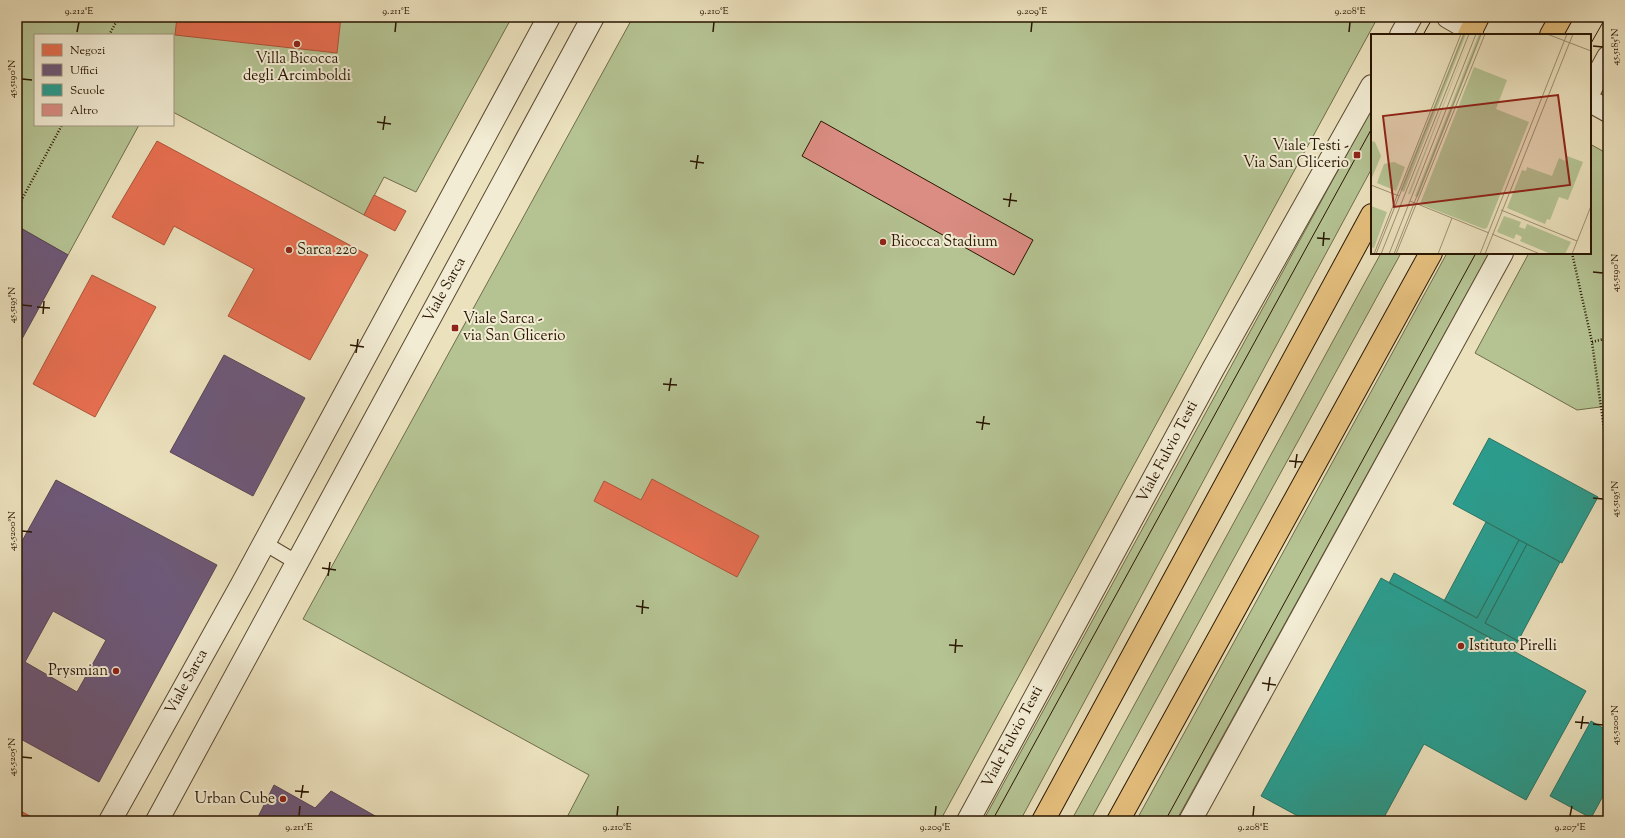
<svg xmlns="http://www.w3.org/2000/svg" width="1625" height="838" font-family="'Sorts Mill Goudy',serif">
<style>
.green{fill:#b5c393;stroke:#706c4a}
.shops{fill:#e76f51;stroke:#ae5439}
.offices{fill:#6d597a;stroke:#594556;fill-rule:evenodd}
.schools{fill:#2a9d8f;stroke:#2a7464}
.building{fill:#db8d83;stroke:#2a1601}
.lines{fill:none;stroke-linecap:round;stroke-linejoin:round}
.service-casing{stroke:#5a4930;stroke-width:16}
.minor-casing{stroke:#5a4930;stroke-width:24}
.tertiary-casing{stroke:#5a4930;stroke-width:24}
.primary-casing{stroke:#2a1601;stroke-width:24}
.path{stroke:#2a1601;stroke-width:2.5;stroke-dasharray:1 2;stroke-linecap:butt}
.service{stroke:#f2ecd4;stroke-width:14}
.minor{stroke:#f2ecd4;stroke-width:22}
.tertiary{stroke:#f2ecd4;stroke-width:22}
.primary{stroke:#e6c07e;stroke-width:22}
.tram{stroke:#2a1601;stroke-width:1}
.ticks{fill:none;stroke:#2a1601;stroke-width:1.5}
.poi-dot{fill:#8f2418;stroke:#f2ecd4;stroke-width:1.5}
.labels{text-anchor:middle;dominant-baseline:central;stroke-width:4;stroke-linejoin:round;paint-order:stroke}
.poi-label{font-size:15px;fill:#2a1601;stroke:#f2ecd4;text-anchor:start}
.street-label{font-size:15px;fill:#2a1601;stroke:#f2ecd4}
.inset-road{fill:none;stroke:#9e9072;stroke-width:1}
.view{fill:#8f2418;fill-opacity:0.15;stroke:#8f2418;stroke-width:2}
.inset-edge{fill:none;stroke:#2a1601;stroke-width:2}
.neatline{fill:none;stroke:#2a1601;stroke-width:1.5}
.ticks-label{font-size:10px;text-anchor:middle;fill:#2a1601}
</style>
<rect width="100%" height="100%" fill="#ebe1bd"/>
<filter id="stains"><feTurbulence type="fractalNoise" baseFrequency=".005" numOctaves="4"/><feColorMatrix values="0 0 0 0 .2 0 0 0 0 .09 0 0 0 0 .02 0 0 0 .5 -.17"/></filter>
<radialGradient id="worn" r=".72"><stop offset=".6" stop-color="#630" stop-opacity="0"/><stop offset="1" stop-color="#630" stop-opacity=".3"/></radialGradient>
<path class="green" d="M17 17H512L416 192 384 177 364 215 173 112V35H35V125H139L68 255 17 226Z
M633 17H1378L940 821H565L589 775 303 619Z
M1372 108V168L1020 821H983Z
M1590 144 1608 154V406L1577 410 1475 353 1529 253H1590Z
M1381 253H1401L1090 821H1071Z
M1447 253H1489L1176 821H1136Z"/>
<path class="shops" d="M177 17H341L337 53 175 35Z
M157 141 368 255 310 360 228 316 254 269 174 226 164 245 112 217Z
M374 195 406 211 395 231 364 215Z
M92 275 156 307 95 417 33 384Z
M652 479 759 536 737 577 594 501 604 481 641 500Z
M17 809 39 821H17Z"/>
<path class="offices" d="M17 226 68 255 17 348Z
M224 355 305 398 253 496 170 452Z
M56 480 217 565 99 782 17 737V550ZM53 611 106 640 77 692 25 662Z
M274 785 315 808 331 791 377 817 375 821H256Z"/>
<path class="schools" d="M1489 438 1598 497 1562 563 1453 504Z
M1486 522 1519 540 1477 618 1444 601Z
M1519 540 1527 544 1485 623 1518 641 1513 650 1389 583 1394 573 1477 618Z
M1527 544 1560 562 1518 641 1485 623Z
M1381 578 1586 691 1526 800 1424 744 1382 821H1307L1261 796Z
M1591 721 1608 731V787L1591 818 1550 796Z"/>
<path class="building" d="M821 121 1033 240 1014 275 802 156Z"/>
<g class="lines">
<g class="service-casing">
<path id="service" d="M264 543 296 562"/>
</g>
<g class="minor-casing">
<path id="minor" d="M1448 17 1472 31
M1401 35 1411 17
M1590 90 1608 57
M968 821 1213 369 1372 86
M1190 821 1502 253"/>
</g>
<g class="tertiary-casing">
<path id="tertiary" d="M1590 101 1608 111
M110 821 242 584 549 17
M157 821 593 17"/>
</g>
<g class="primary-casing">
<path id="primary" d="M1469 35 1478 17
M1551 35 1561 17
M1043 821 1372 215
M1118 821 1431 253"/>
</g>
<path class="path" d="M109 35 119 17
M17 205 21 201 62 125
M1572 253 1592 342 1604 429 1608 441
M1592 342 1608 338"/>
<use href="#service" class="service"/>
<use href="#minor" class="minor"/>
<use href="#tertiary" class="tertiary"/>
<use href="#primary" class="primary"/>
<path class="tram" d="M1423 35 1433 17
M1590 45 1606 17
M992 821 1372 128
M1165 821 1476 253"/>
</g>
<path class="ticks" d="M77 32 79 22M395 32 396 22M713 32 714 22M1031 32 1032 22M1349 32 1350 22M1593 46 1603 47M22 79 32 80M377 122 391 124M383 130 385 116M690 161 704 163M696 169 698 155M1003 199 1017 201M1009 207 1011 193M1317 238 1330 239M1323 246 1324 232M1593 272 1603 273M22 305 32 306M37 307 50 308M43 314 44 301M350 345 364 347M356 353 358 339M663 384 677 385M669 391 671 378M976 422 990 424M982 430 984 416M1289 461 1303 462M1295 468 1297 454M1593 498 1603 499M22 531 32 532M322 568 336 570M328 576 330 562M636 606 649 608M642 614 643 600M949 645 963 646M955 653 956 639M1262 683 1276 685M1268 691 1270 677M1575 722 1589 723M1593 724 1603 725M1581 729 1583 716M22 757 32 758M295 791 309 792M301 798 303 785M299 816 300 806M617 816 618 806M935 816 936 806M1253 816 1254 806M1570 816 1572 806"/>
<g class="poi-dot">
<circle cx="297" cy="44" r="4"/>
<rect x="1353" y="151" width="8" height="8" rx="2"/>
<circle cx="883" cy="242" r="4"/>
<circle cx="289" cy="250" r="4"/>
<rect x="451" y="324" width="8" height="8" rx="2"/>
<circle cx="1461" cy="646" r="4"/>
<circle cx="116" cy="671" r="4"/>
<circle cx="283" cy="799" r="4"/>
</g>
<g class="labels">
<g class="poi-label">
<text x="297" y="59" text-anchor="middle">Villa Bicocca<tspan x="297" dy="17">degli Arcimboldi</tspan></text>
<text x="1349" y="146" text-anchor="end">Viale Testi -<tspan x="1349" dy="17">Via San Glicerio</tspan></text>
<text x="891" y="242">Bicocca Stadium</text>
<text x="297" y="250">Sarca 220</text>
<text x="463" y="319">Viale Sarca -<tspan x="463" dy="17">via San Glicerio</tspan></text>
<text x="1469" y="646">Istituto Pirelli</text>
<text x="108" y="671" text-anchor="end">Prysmian</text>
<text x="275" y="799" text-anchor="end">Urban Cube</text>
</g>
<g class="street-label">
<text transform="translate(445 290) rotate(-61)">Viale Sarca</text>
<text transform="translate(1168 452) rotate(-62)">Viale Fulvio Testi</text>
<text transform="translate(187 682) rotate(-61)">Viale Sarca</text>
<text transform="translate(1013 737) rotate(-62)">Viale Fulvio Testi</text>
</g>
</g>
<g transform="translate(1371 34)">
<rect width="220" height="220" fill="#ebe1bd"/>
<path d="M92 0H95L33 158 29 156ZM100 0 39 160H37ZM108 0H111L47 163 44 162ZM103 33 136 46 125 75 158 88 116 194 113 195 49 170ZM0 107 4 108 10 122 0 146ZM196 122 212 128 197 166 188 163 179 186 176 185 174 190 136 174 151 136 155 137 156 133 181 142 188 124 194 127ZM23 128 34 133 25 157 6 149 13 130ZM0 172 16 178 3 214 0 213ZM133 182 150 188 148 193 154 195 156 190 200 208 194 220H180L149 207 151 203 145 200 143 205 126 198Z" fill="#b5c393"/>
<path class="inset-road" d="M176 0 220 17M0 151 28 162M39 167 118 199M130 176 206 207M121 200 169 220M3 220 90 0M5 220 93 0M10 220 98 0M18 220 105 0M23 220 110 0M25 220 114 0M67 220 81 184M109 220 196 0M114 220 202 0M201 220 220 172"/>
<path class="view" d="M187 61 199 151 23 173 12 82Z"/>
<rect width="220" height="220" class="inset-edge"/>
</g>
<rect width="1625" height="838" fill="none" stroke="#ebe1bd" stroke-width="44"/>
<rect x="34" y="34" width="140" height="92" fill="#f2ecd4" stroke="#a29680"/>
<rect x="42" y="44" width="20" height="12" fill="#e76f51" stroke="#a29680"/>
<text x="70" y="54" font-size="12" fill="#2a1601">Negozi</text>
<rect x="42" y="64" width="20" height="12" fill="#6d597a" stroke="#a29680"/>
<text x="70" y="74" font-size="12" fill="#2a1601">Uffici</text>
<rect x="42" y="84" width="20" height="12" fill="#2a9d8f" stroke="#a29680"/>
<text x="70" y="94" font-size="12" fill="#2a1601">Scuole</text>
<rect x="42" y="104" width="20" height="12" fill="#db8d83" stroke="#a29680"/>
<text x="70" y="114" font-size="12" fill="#2a1601">Altro</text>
<rect x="22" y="22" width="1581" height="794" class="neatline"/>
<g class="ticks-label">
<text x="79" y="14">9.212°E</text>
<text x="396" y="14">9.211°E</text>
<text x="714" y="14">9.210°E</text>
<text x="1032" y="14">9.209°E</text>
<text x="1350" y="14">9.208°E</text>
<text transform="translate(1614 47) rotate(-90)" y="4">45.5185°N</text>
<text transform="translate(11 79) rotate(-90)" y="4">45.5190°N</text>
<text transform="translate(1614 273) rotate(-90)" y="4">45.5190°N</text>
<text transform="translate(11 305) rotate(-90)" y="4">45.5195°N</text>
<text transform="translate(1614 499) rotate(-90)" y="4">45.5195°N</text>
<text transform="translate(11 531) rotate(-90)" y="4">45.5200°N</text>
<text transform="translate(1614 725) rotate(-90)" y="4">45.5200°N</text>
<text transform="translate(11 757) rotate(-90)" y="4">45.5205°N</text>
<text x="299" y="830">9.211°E</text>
<text x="617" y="830">9.210°E</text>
<text x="935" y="830">9.209°E</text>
<text x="1253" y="830">9.208°E</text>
<text x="1570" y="830">9.207°E</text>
</g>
<rect width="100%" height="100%" filter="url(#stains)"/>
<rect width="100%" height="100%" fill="url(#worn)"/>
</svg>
